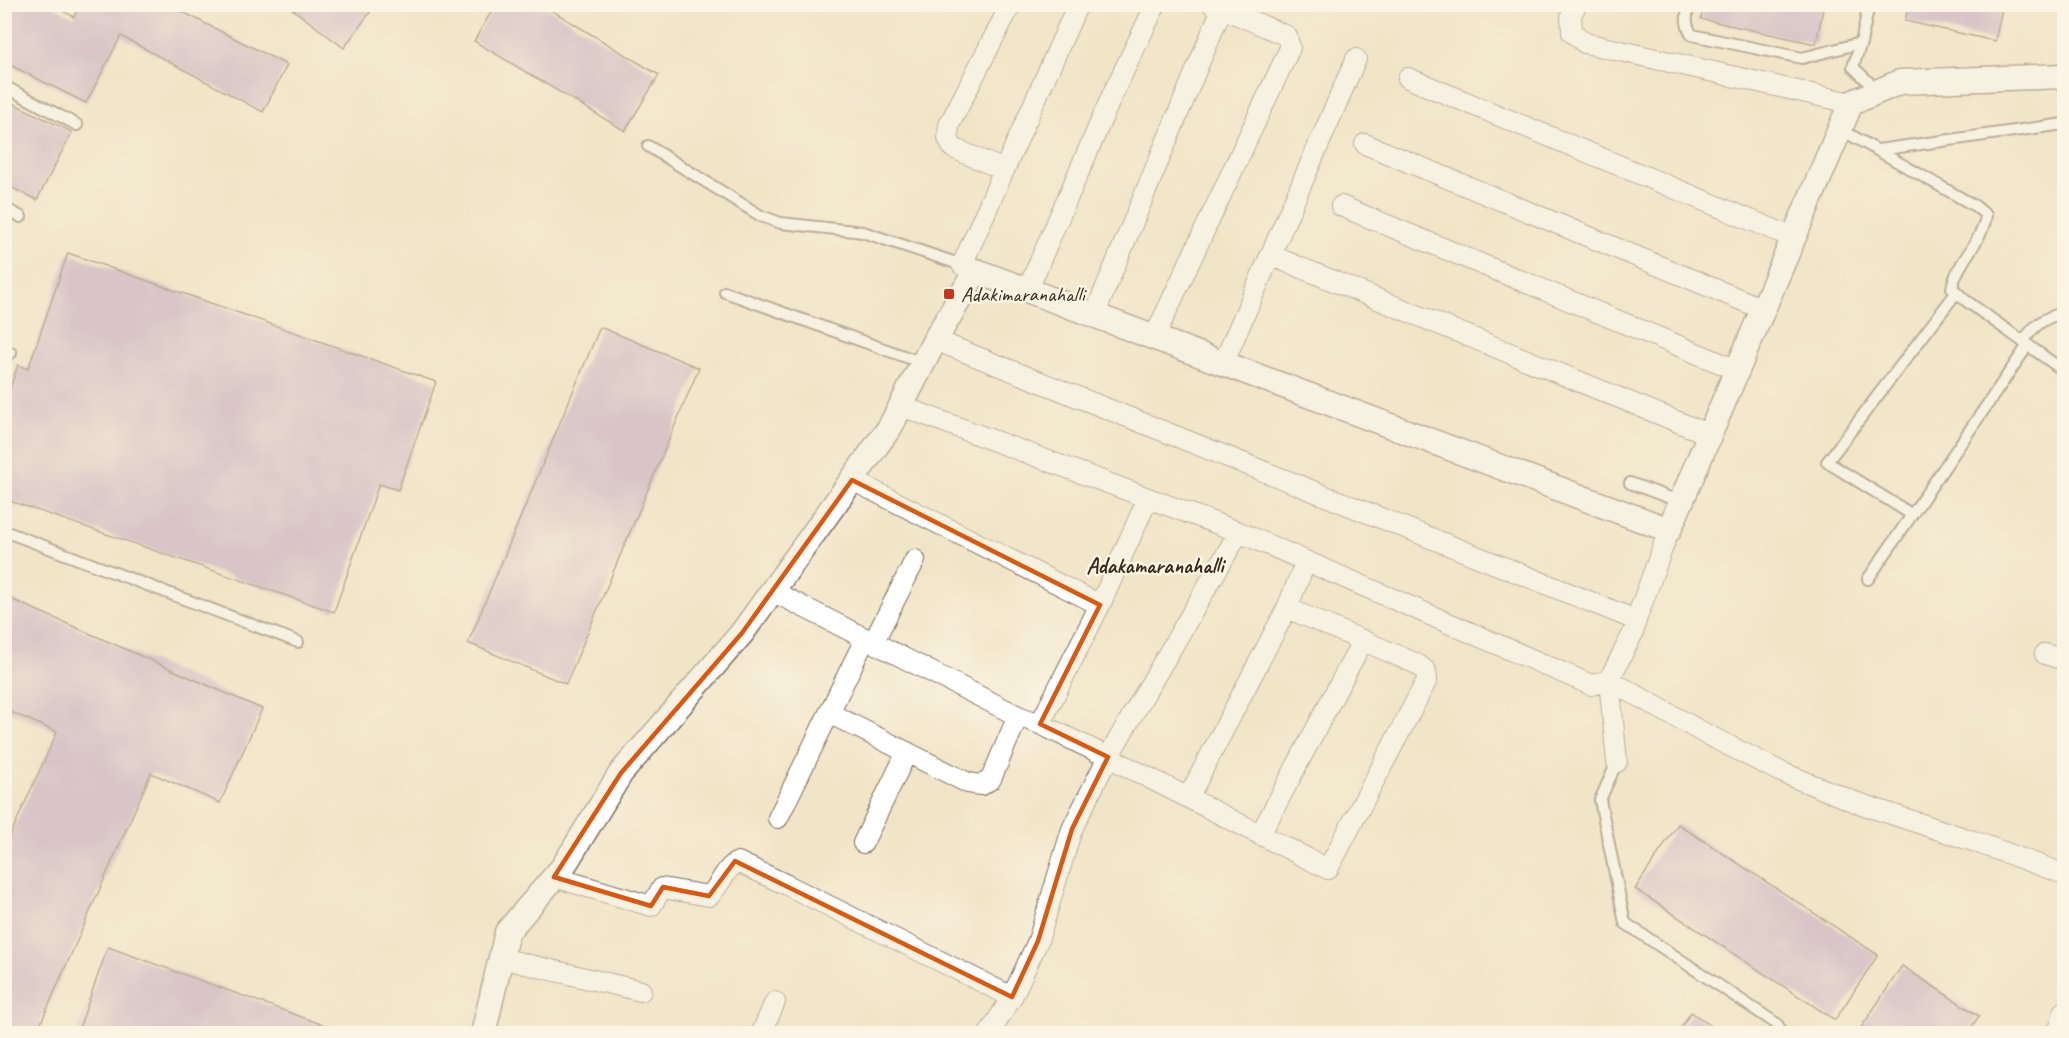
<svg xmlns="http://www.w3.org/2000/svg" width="2069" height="1038" font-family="Caveat,sans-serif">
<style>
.building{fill:#bc9cc6}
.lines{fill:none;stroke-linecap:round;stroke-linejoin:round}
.service-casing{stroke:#7b6b5a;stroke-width:14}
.minor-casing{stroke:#7b6b5a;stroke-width:22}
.tertiary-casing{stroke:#7b6b5a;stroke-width:27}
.service{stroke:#fff;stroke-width:10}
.minor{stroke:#fff;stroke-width:20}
.tertiary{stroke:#fff;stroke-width:24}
.marked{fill:none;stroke:#df570d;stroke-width:4.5;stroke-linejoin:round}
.poi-dot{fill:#c8321e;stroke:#fcf5e5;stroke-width:2}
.labels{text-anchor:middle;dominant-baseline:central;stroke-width:5;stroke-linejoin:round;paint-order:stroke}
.poi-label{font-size:21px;fill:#3b2a1e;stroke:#fcf5e5;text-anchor:start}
.neighbourhood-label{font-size:22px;font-weight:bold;fill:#3b2a1e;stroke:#fcf5e5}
</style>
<rect width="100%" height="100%" fill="#fcf5e5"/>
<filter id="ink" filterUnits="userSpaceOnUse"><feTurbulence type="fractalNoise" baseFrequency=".0167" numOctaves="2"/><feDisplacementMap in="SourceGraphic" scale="12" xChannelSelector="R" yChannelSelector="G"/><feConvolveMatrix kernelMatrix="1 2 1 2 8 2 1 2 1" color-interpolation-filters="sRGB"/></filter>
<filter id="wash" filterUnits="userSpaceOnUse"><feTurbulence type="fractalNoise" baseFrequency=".008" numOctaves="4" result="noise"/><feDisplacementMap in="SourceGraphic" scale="24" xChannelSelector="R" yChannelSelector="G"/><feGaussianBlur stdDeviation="1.35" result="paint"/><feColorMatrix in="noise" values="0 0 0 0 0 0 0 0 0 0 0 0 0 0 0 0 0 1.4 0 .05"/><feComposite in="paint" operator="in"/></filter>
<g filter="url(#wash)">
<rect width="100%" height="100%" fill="#f1e5c8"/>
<g id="blocks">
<path class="building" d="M4 4H50L74 17 80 4H167L287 65 263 112 121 36 86 103 4 62Z
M286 4H376L344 48Z
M496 4H541L659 75 625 131 474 41Z
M1704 4H1824L1816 44 1701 19Z
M1909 4H2003L1995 41 1905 21Z
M4 99 72 132 37 200 4 184Z
M68 253 436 382 398 490 379 484 334 612 4 499V405L18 365 28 369Z
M600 327 699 368 566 684 468 643Z
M4 596 262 709 220 803 151 773 36 1034H4V849L57 732 4 709Z
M1678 824 1878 955 1835 1020 1635 889Z
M108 947 343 1032 342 1034H77Z
M1902 966 1979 1016 1967 1034H1857Z
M1691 1012 1723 1034H1677Z"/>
</g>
</g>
<g filter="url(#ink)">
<use href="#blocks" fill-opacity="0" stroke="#7b6b5a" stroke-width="1.5"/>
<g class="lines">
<g class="service-casing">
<path id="service" d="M1689 4C1686 17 1685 24 1692 35L1802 58 1861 43
M1869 4 1861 43 1853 67 1878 91
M4 86 77 125
M1840 129 1975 206 1986 215C1983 242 1957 261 1952 288L1965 300 2064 371
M648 146 761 216 781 223 863 232 962 265
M1878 150 2064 124
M4 208 21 217
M725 292 923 363
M2023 342C2034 325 2044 317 2064 313
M4 352 11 353
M1630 483 1681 502
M1911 514 1827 462 1956 293
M4 531 298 642
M1868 579 2028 345
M1617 762 1600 800 1625 923 1777 1024 1782 1034"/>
</g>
<g class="minor-casing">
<path id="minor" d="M1577 4 1571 15 1572 32 1585 43 1851 103
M1408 78 1794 238
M1365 144 1763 309
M1004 170 953 148 948 138 949 125 1011 4
M1341 206 1737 370
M1270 255 1710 435
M976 271 962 265 1078 4
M1027 291 1114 91 1156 4
M1094 316 1222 8
M1154 338 1290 48 1287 36 1212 4
M1223 364 1356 59
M901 406 1239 532 1591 685 1609 680 1633 633 1636 620 935 340
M852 480 1100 605
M772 591 1018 716 1040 724 1108 757 1328 869 1427 680 1426 671 1417 664 1287 608
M1636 620 1669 530
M873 643 915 560
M2045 654 2064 660
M1609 680 1702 732 1781 772 1855 802 1973 841 2064 874
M1609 680 1617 762
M829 713 968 783 982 785 991 779 1018 716
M1040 724 1100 605 1148 498
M1188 798 1287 608 1306 561
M778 818 865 639
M1260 835 1363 640
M863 843 907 752
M554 877 651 906 662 888 709 896C720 887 725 867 738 862L787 885 1012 997
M500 958 641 991
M761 1034 775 1002
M989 1034 1012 997 1038 941 1072 829 1108 757 1239 532
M2058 1034 2064 1012"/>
</g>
<g class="tertiary-casing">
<path id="tertiary" d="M483 1034 507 932 563 867 621 773 742 633 890 427 935 340 976 271 1669 530 1851 103 1900 82 2064 76"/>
</g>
<use href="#service" class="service"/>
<use href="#minor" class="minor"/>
<use href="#tertiary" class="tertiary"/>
</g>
</g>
<path d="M0 0H2069V1038H0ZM852 480 1100 605 1040 724 1108 757 1072 829 1038 941 1012 997 735 861 709 896 663 887 651 906 554 877 621 773 742 633Z" fill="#f1e5c8" fill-opacity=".55" fill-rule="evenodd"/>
<path class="marked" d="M852 480 1100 605 1040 724 1108 757 1072 829 1038 941 1012 997 735 861 709 896 663 887 651 906 554 877 621 773 742 633Z"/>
<rect class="poi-dot" x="943" y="288" width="12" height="12" rx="3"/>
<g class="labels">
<g class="poi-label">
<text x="961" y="294">Adakimaranahalli</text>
</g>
<g class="neighbourhood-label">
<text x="1155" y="566">Adakamaranahalli</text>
</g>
</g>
<rect width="2069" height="1038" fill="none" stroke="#fcf5e5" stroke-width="24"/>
</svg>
